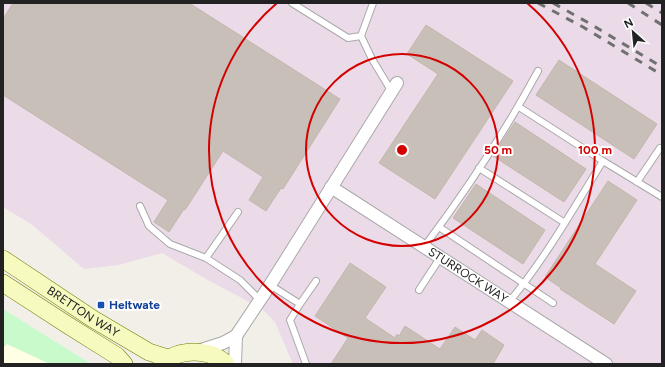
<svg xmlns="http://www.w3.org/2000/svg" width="665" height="367" font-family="Figtree,sans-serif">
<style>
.industrial{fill:#ebdbe8}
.education{fill:#ffffe5}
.park{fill:#c8facc}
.building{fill:#c7bfb8;stroke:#c4b6ab}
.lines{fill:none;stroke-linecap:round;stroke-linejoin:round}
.lane-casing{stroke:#a9a9a9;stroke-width:8}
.street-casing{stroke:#a9a9a9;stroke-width:14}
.secondary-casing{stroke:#707d05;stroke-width:18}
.lane{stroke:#fff;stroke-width:6}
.street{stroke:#fff;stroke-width:12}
.secondary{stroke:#f7fabf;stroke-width:17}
.rail{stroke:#707070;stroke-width:3;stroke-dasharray:8 8;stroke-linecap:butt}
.ring{fill:none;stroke:#d40000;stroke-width:2}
.transit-dot{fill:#1a4fb4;stroke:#fff;stroke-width:1.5}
.labels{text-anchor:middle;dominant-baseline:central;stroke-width:4;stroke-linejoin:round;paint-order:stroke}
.street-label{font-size:12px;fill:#222;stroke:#fff}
.transit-label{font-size:12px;font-weight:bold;fill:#164399;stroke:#fff;text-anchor:start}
.centre{fill:#d40000;stroke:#fff;stroke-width:2}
.ring-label{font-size:12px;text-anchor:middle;font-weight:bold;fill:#d40000;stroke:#fff;stroke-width:4;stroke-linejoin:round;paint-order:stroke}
</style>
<rect width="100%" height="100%" fill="#f2efe9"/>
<path class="industrial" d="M3 3H662V364H293L275 322 262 309 206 279 162 253 119 265 84 269 31 224 3 207Z"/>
<path class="education" d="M7 344 50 364H3V348Z"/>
<path class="park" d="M3 309 91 364H50L7 344 3 348Z"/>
<path class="building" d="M13 3H189L340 99 283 189 281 188 266 211 249 200 263 177 223 151 185 210 184 209 169 232 154 222 168 200 3 95V19Z
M426 25 513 81 435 199 379 163 438 74 407 54Z
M559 60 657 124 634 159 536 95Z
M515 122 586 169 564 202 493 156Z
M608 181 637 200 595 264 636 291 614 324 560 289 561 288 545 277Z
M476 184 545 230 523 264 453 218Z
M350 263 386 287 365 318 395 338 397 334 399 336 405 326 440 349 455 327 475 340 482 330 504 345 493 364H331L348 338 315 316Z"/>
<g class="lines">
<g class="lane-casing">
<path id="lane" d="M292 3 348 38 361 36
M373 3 361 36 372 59 392 92
M603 161 662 197
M479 168 565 223
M637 182 660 148
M140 206 149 226 170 244 206 258 240 280 260 300
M439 227 553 303
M424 247C466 191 505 132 538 71
M206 258 238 212
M270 285 300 304 316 281
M419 290 440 258
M509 302C545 259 573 209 603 161L519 107
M300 304 290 320 306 364"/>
</g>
<g class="street-casing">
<g id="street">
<path id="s1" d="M331 187 606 364"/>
<path d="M198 351 223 343 236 336 270 285 397 83"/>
<path d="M235 364 236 336"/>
</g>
</g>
<g class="secondary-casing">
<g id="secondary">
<path id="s2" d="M3 259 93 319 149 352 168 358"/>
<path d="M3 283 66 324 117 356 124 364"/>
<path d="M162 364C178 348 210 348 226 364"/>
</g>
</g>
<use href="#lane" class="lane"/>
<use href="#street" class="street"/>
<use href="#secondary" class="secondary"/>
<path class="rail" d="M538 3 583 27 662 75
M553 3 587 22 662 67
M628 3 662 25
M646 3 662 13"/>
</g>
<g class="ring">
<circle cx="402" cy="150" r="96"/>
<path d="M527 3A193 193 0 1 1 277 3"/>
</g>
<rect class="transit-dot" x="97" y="301" width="8" height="8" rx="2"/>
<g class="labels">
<g class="street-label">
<text stroke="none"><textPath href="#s1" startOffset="163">STURROCK WAY</textPath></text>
<text stroke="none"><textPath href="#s2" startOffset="96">BRETTON WAY</textPath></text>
</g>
<g class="transit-label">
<text x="109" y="305">Heltwate</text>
</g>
</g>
<circle cx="402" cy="150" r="6" class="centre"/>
<g class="ring-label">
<text x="498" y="154">50 m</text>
<text x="595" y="154">100 m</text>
</g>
<rect width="665" height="367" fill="none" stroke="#222222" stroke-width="8"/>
<g transform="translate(633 32) rotate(333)" stroke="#ffffff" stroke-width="3" paint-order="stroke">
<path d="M0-3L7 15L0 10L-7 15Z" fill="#222222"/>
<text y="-6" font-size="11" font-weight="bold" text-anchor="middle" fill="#222222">N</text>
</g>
</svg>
